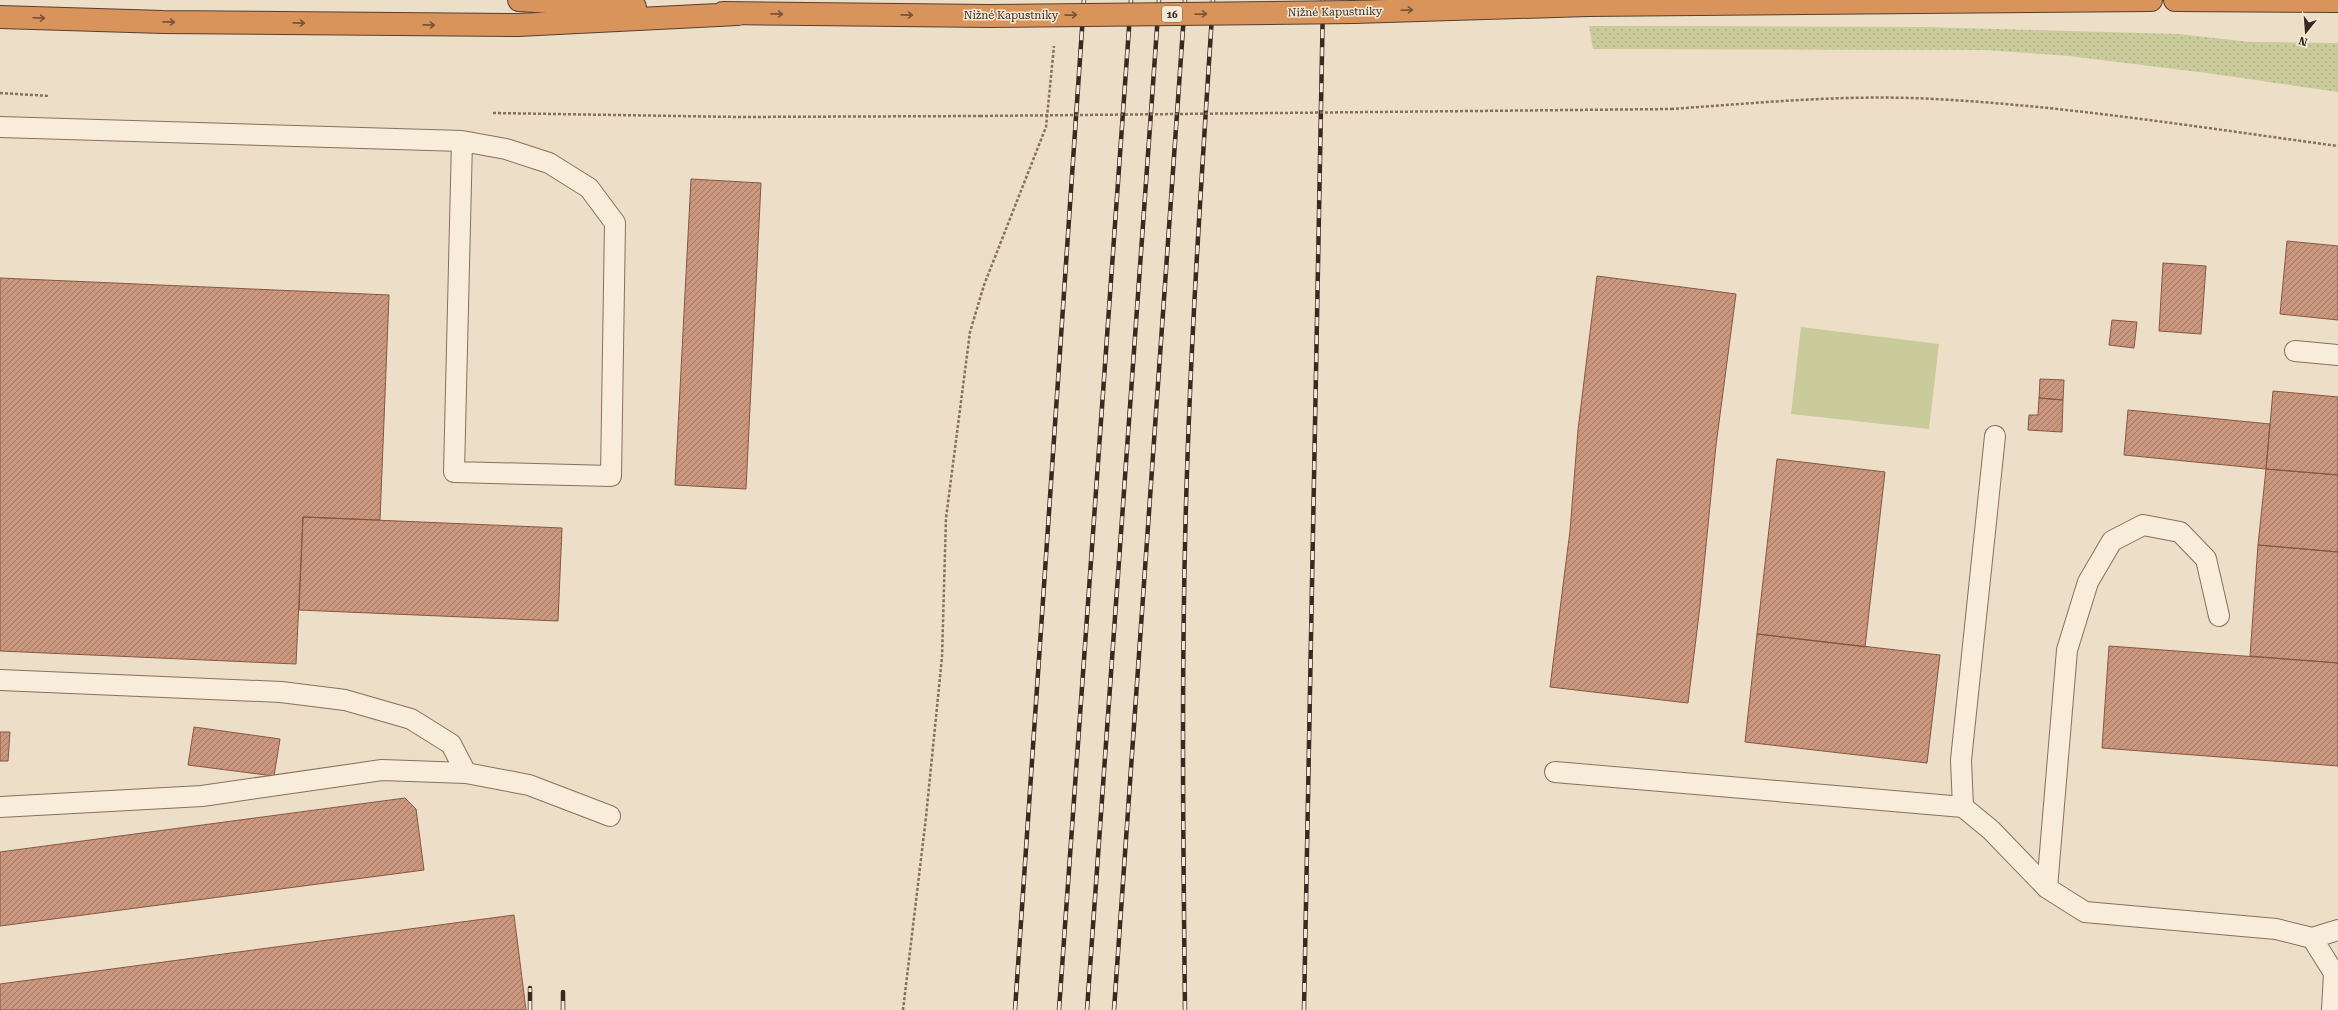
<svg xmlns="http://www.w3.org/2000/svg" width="2338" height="1010" font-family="'Roboto Serif',serif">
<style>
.grass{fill:url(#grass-dots)}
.garden{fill:#cacb9b}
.building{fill:url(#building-hatch);stroke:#865743}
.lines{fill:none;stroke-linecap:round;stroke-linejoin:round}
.lane-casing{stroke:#886f5d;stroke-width:22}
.highway-casing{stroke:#563e31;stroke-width:24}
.path{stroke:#886f5d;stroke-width:2.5;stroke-dasharray:3 2;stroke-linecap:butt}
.lane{stroke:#f8ecda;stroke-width:20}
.highway{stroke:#d9945b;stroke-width:22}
.rail-casing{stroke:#392920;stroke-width:4.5}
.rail{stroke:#f5e9d6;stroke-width:3;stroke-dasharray:9;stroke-linecap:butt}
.highway-bridge-casing{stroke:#563e31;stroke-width:24;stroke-linecap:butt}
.path-bridge{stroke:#886f5d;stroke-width:2.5;stroke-dasharray:3 2;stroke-linecap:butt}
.highway-bridge{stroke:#d9945b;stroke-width:22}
.oneway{stroke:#795438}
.labels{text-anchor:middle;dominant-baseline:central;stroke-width:3;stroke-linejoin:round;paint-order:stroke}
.shield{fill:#f5e9d6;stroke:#716357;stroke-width:1}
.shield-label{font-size:10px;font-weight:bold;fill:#392920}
.street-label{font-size:11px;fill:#392920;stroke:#f5e9d6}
</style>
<defs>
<pattern id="grass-dots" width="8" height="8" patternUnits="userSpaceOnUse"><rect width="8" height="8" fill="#cacb9b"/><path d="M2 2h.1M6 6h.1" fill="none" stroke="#aeae85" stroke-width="1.8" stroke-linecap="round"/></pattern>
<pattern id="building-hatch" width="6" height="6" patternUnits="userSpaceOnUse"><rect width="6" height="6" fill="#ca967e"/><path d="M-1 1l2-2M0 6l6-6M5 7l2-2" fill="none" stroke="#a57a67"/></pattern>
</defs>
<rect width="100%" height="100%" fill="#eddec7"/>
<path class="grass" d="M1589 26 1924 27 2179 34 2250 42 2338 43V92L2207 73 2069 56 1986 50 1593 49Z"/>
<path class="garden" d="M1801 327 1939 344 1929 429 1791 414Z"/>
<path class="building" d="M691 179 761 183 746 489 675 485Z
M2287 241 2338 246V320L2280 314Z
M2163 263 2206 266 2201 334 2159 331Z
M1597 276 1736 294 1716 445 1700 606 1688 703 1550 687 1570 531 1578 430Z
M0 278 389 295 380 520 303 517 296 664 0 651Z
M2112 320 2137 322 2134 348 2109 345Z
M2040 379 2064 380 2063 400 2039 398Z
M2273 391 2338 397V475L2266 469Z
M2039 398 2063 400 2062 432 2028 430 2029 415H2038Z
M2128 410 2270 424 2266 469 2124 455Z
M1777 459 1885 472 1865 647 1757 634Z
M2266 469 2338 475V552L2258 545Z
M303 517 562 528 558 621 299 610Z
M2258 545 2338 552V663L2250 656Z
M1757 634 1940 655 1927 763 1745 742Z
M2109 646 2338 663V766L2102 748Z
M194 727 280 739 274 776 188 765Z
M0 732H10L8 761H0Z
M405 798 416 809 424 870 0 926V852Z
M514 915 526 1010H0V984Z"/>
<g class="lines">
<g class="lane-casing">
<path id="lane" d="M0 127 462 141 506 149 549 163 589 188 615 223 611 476 454 472 462 141
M2295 351 2338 355
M0 680 281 692 345 700 411 719 451 744 466 773
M1555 772 1963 807 1991 830 2047 888 2085 912 2276 929 2312 938 2334 973 2332 1010
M0 807 202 796 382 770 466 773 529 785 610 816
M1963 807 1961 760 1995 436
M2047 888 2067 650 2088 582 2112 541 2143 525 2180 532 2206 559 2219 616
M2312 938 2338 930"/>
</g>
<g class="highway-casing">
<path id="highway" d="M519 0 635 7
M2175 0 2338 1
M1354 12 1588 5 2151 0
M723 13 990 16
M0 17 163 22 518 25 738 14"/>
</g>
<path class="path" d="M0 93 50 96
M1671 109C1758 103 1846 94 1934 99 2069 106 2204 128 2338 146
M493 113 739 117 980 116
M903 1010 926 817 942 657 946 518 970 332 984 285 1046 127 1054 46"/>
<use href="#lane" class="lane"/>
<use href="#highway" class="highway"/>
<g class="rail-casing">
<path id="rail" d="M530 1010V988
M563 1010V992
M1015 1010 1084 0
M1059 1010 1131 0
M1087 1010 1159 0
M1114 1010 1185 0
M1185 1010C1183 831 1181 651 1187 472 1192 314 1203 157 1213 0
M1304 1010 1323 0"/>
</g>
<use href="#rail" class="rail"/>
<g class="highway-bridge-casing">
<path id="highway-bridge" d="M990 16 1354 12"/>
</g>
<path class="path-bridge" d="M980 116 1671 109"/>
<use href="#highway-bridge" class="highway-bridge"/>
</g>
<defs><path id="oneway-shaft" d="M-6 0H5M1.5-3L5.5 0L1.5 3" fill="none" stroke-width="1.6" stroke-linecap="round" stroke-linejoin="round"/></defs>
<g class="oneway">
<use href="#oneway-shaft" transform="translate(1407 10) rotate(-2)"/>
<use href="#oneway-shaft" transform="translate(777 14) rotate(1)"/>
<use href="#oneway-shaft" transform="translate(1201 14) rotate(-1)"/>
<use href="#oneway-shaft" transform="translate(907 15) rotate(1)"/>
<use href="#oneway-shaft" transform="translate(1071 15) rotate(-1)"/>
<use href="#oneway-shaft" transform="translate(39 18) rotate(2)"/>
<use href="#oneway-shaft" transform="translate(169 22) rotate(1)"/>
<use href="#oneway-shaft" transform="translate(299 23) rotate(1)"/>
<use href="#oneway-shaft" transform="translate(429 25) rotate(1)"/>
</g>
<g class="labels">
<rect class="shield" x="1162" y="6" width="20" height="16" rx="3"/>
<g class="shield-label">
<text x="1172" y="14">16</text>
</g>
<g class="street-label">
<text transform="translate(1335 12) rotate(-1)">Nižné Kapustníky</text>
<text x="1011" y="15">Nižné Kapustníky</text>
</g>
</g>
<g transform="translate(2306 32) rotate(197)" stroke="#f5e9d6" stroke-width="3" paint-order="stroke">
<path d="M0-3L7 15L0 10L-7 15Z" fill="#392920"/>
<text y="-6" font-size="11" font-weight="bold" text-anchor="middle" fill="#392920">N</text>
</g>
</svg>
